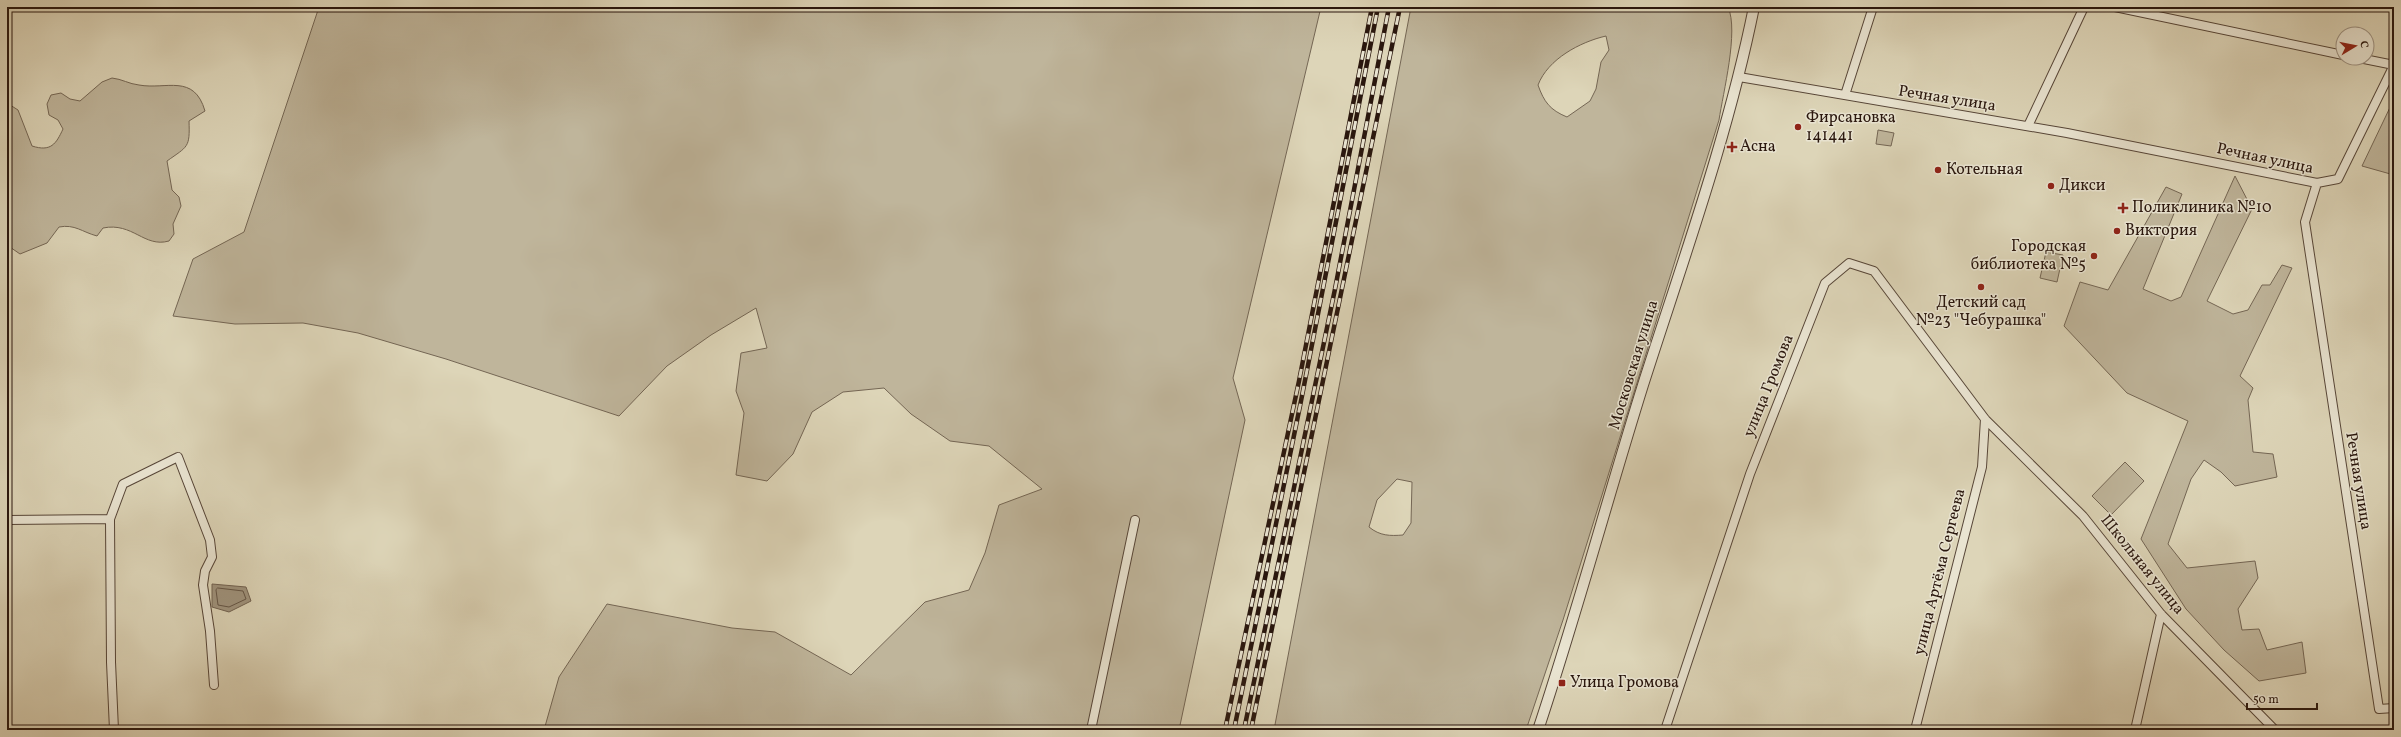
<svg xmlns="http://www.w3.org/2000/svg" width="2401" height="737" font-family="Vollkorn,serif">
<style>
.green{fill:#bfb59b;stroke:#746654;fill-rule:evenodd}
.water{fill:#a0947e;stroke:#716251}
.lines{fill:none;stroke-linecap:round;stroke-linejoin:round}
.shore{stroke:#655646;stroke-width:1}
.minor-casing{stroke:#574638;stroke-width:10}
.tertiary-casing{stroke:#574638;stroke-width:12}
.minor{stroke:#e9e4d1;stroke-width:8}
.tertiary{stroke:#e9e4d1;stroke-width:10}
.rail-casing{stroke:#2a170e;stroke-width:4.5}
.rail{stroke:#e9e4d1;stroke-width:3;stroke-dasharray:9;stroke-linecap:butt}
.poi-dot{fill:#8f2418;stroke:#e9e4d1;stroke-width:1.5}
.labels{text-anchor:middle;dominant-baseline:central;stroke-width:3;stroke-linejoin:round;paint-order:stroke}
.street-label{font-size:16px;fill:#2a170e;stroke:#e9e4d1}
.poi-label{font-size:16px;fill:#2a170e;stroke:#e9e4d1;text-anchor:start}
</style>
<rect width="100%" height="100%" fill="#ddd5b8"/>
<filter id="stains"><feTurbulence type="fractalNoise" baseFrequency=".005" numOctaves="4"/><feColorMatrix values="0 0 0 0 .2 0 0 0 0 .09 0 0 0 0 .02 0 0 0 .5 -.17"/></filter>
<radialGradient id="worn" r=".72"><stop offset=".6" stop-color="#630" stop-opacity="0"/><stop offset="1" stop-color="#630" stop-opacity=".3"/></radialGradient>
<path class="green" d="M319 7H1321L1233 378 1245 420 1179 730H544L559 677 607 604 732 628 775 632 851 675 925 602 969 590 985 553 999 505 1042 489 989 446 950 441 911 414 884 388 843 392 812 412 793 454 767 481 736 475 744 413 736 391 741 353 767 348 756 308 711 335 667 366 619 416 446 359 358 333 303 323 235 324 173 316 193 259 244 232Z
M1411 7H1728C1739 31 1723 93 1719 120L1563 620 1526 730H1274ZM1606 36 1609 50 1601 62 1596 89 1590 101 1567 117C1550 110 1544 102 1538 85 1548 59 1580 42 1606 36ZM1397 479 1412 482 1411 523 1403 535C1390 536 1380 536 1369 527L1377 500Z
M112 78C122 79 129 84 139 85 166 90 194 73 205 111L189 121C190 148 188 146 167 161L172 190 179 197 181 206 173 224 174 234 169 241C144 248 133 222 103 228L97 236C82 232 75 224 59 227L47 243 20 254 7 245V103L18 110 32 146C51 152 56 144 63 129L58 120 49 115 47 104 51 95 61 93 70 99 80 101 102 82Z
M2394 99V175L2362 166Z
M1878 130 1894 133 1891 146 1876 144Z
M2235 176 2252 209 2207 301 2233 314 2248 310 2262 285H2270L2282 265 2292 268 2240 376 2253 388 2248 400 2253 452 2273 454 2277 477 2235 486 2221 472 2204 460 2191 479 2168 544 2187 568 2255 561 2258 578 2238 609 2242 630 2259 629 2267 650 2302 642 2306 673 2259 681 2224 650 2186 609 2141 539 2188 421 2127 393 2064 326 2080 282 2108 290 2166 187 2182 194 2143 289 2171 301 2181 297Z
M2046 252 2063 255 2057 282 2040 278Z
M2125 462 2144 481 2111 515 2092 496Z"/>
<path class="water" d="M212 584 246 587 251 601 229 612 212 607Z"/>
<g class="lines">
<path class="shore" d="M218 588 243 591 246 599 229 607 218 605 216 590Z"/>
<g class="minor-casing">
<path id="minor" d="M2115 7 2343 55
M2359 58 2394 65
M1739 77 2067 133 2317 183 2305 222 2379 709 2394 708
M1845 95 1873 7
M2028 126 2084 7
M2317 183 2338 179 2394 65
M110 519 123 484 178 457 210 540 212 557 205 571 203 585 210 631 214 685
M7 520 110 519 111 662 114 730
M1091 730 1135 520
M1665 730 1750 474 1825 283 1849 263 1874 271 1985 419 2083 516 2161 614 2275 730
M1915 730 1982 467 1985 419
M2135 730 2161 614"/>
</g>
<g class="tertiary-casing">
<path id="tertiary" d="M1538 730C1576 616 1607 500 1643 385 1683 260 1728 136 1754 7"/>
</g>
<use href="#minor" class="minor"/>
<use href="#tertiary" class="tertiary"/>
<g class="rail-casing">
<path id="rail" d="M1225 730 1299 381 1372 7
M1234 730 1301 401 1378 7
M1244 730 1335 289 1389 7
M1251 730 1400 7"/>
</g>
<use href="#rail" class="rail"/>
</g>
<g class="poi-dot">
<circle cx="1798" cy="127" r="4"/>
<path d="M1730 141h4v4h4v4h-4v4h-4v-4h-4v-4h4z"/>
<circle cx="1938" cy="170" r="4"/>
<circle cx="2051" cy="186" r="4"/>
<path d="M2121 202h4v4h4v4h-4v4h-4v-4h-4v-4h4z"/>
<circle cx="2117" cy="231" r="4"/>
<circle cx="2094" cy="256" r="4"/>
<circle cx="1981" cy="287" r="4"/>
<rect x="1558" y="679" width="8" height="8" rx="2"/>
</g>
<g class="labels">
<g class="street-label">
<text transform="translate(1947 99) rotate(9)">Речная улица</text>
<text transform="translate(2265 159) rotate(12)">Речная улица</text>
<text transform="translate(1634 365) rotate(-73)">Московская улица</text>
<text transform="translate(1769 386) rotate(-68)">улица Громова</text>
<text transform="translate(2358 481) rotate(81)">Речная улица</text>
<text transform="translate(2142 565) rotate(51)">Школьная улица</text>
<text transform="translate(1940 572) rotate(-76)">улица Артёма Сергеева</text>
</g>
<g class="poi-label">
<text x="1806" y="118">Фирсановка<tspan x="1806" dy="18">141441</tspan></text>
<text x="1740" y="147">Асна</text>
<text x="1946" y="170">Котельная</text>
<text x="2059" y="186">Дикси</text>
<text x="2132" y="208">Поликлиника №10</text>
<text x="2125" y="231">Виктория</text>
<text x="2086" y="247" text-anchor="end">Городская<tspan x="2086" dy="18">библиотека №5</tspan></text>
<text x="1981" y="303" text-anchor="middle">Детский сад<tspan x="1981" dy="18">№23 "Чебурашка"</tspan></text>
<text x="1570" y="683">Улица Громова</text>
</g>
</g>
<rect width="2401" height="737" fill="none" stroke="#ddd5b8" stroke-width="24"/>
<rect x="8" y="8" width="2385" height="721" fill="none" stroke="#2a170e" stroke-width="2"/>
<rect x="12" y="12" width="2377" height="713" fill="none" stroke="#2a170e"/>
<g transform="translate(2355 46) rotate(80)"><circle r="19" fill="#e9e4d1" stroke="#9d9283"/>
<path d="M0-3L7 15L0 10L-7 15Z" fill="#8f2418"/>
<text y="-6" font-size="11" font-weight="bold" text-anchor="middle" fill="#2a170e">С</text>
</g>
<path d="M2247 703v6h70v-6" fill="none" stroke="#2a170e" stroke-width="2"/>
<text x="2253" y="703" font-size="12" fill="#2a170e" stroke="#e9e4d1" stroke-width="3" paint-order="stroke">50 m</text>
<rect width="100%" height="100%" filter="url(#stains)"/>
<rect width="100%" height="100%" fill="url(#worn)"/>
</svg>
